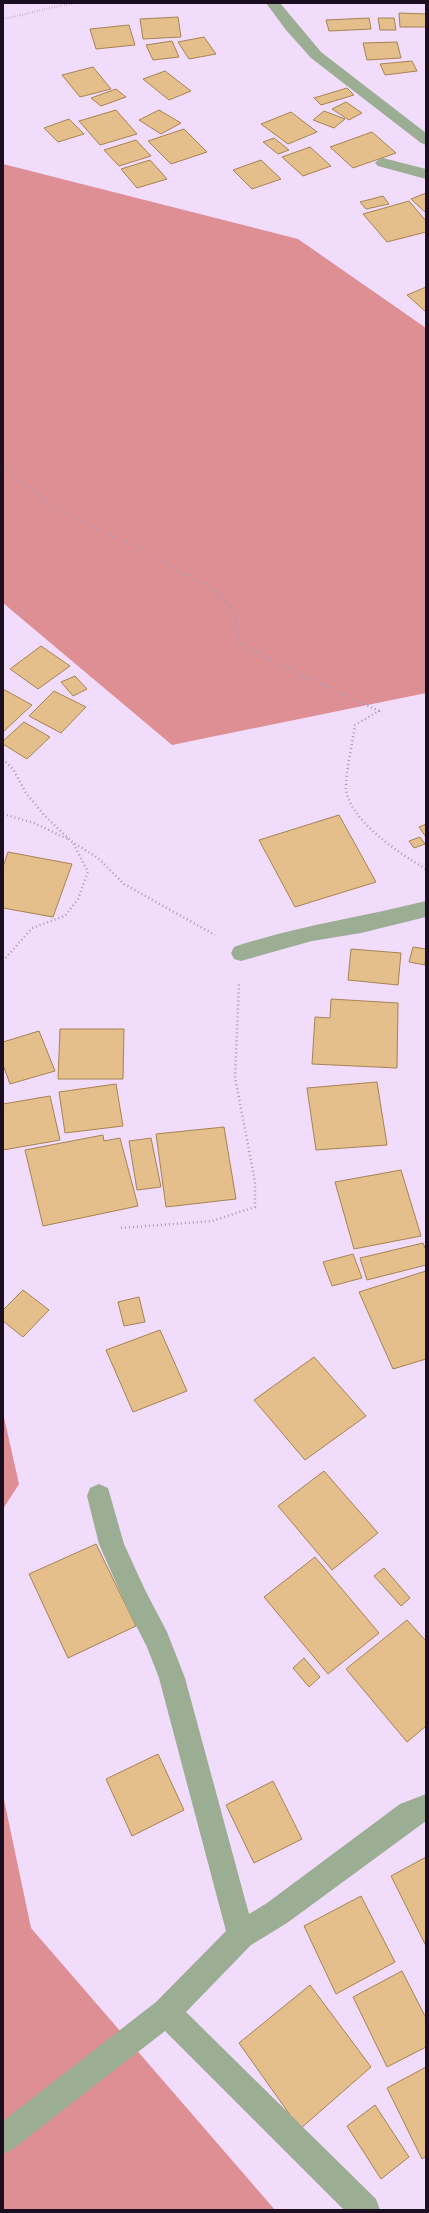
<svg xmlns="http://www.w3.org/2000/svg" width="429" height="2213" font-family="'Alegreya Sans',sans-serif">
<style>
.forest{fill:#dd8f94}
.building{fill:#e4bf8c;stroke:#a68351}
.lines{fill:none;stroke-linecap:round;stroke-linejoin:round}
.path-far1{stroke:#ab98b4;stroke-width:2;stroke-dasharray:0.5 2;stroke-linecap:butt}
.path{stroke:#ab98b4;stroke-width:2.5;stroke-dasharray:1 3;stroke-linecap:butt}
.minor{fill:#9bad92;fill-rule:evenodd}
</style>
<rect width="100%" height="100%" fill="#f2dcfc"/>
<path class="forest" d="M3 164 298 239 426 328V693L172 745 3 603Z
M3 1413 19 1484 3 1509Z
M3 1795 31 1928 275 2210H3Z"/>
<path class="building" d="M399 13 426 14V27H400Z
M178 17 181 37 143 39 140 19Z
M369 18 371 29 329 31 326 20Z
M378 18H394L396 30H380Z
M129 25 135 45 96 49 90 29Z
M204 37 216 54 189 59 178 42Z
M172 41 179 57 153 60 146 45Z
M397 42 401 58 367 60 363 43Z
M412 61 417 71 385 75 380 64Z
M93 67 111 89 80 97 62 75Z
M165 71 191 91 169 100 143 79Z
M347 88 354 95 321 105 314 98Z
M116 89 126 97 101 106 91 98Z
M346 102 362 113 349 120 332 109Z
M116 110 137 134 100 145 79 121Z
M159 110 181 123 161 134 139 120Z
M324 111 345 119 334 128 313 120Z
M291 112 317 132 288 144 261 124Z
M69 119 84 134 58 142 44 128Z
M184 129 207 152 171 164 148 141Z
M372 132 396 153 353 168 330 147Z
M274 138 289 150 278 154 263 142Z
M136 140 151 156 119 166 104 150Z
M310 147 331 166 303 176 282 157Z
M150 160 167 179 137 188 121 169Z
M261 160 281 179 252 189 233 170Z
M426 193V213L411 199Z
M383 196 389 204 366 209 360 202Z
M409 201 426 221V232L387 242 363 214Z
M426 287V312L407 295Z
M41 646 70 666 38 689 10 669Z
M75 676 87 689 73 696 61 682Z
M3 689 32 705 3 732Z
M54 691 86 707 61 733 29 716Z
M24 722 50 737 27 759 3 744V741Z
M339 815 376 882 295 907 259 840Z
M426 824V837L419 827Z
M420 837 425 844 414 848 409 841Z
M8 852 72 864 53 917 3 908V867Z
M413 947 426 949 425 965 409 962Z
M351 949 401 953 398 985 348 980Z
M331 999 398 1003 397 1068 312 1064 315 1017 330 1018Z
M60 1029H124L123 1079H58Z
M39 1031 55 1071 10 1084 3 1065V1042Z
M377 1082 387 1145 316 1150 307 1088Z
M116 1084 123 1126 65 1133 59 1092Z
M50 1096 60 1140 3 1150V1104Z
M224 1127 236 1199 166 1207 156 1134Z
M103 1135 104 1141 120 1138 138 1206 43 1226 25 1150Z
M151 1138 161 1187 137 1190 129 1141Z
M401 1170 421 1236 354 1249 335 1182Z
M423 1243 426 1250V1265L367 1280 360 1258Z
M353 1254 362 1278 332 1286 323 1262Z
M426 1271V1359L393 1369 359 1292Z
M23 1290 49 1310 23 1337 3 1321V1310Z
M139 1297 145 1322 124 1326 118 1302Z
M160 1330 187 1391 133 1412 106 1350Z
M314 1357 366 1416 305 1460 254 1400Z
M324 1471 378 1533 332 1570 278 1506Z
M96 1544 136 1626 68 1658 29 1574Z
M315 1557 379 1633 328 1674 264 1597Z
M384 1568 410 1598 401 1606 374 1576Z
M407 1620 426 1641V1726L407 1742 346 1669Z
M304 1658 320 1677 309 1687 293 1668Z
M158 1754 184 1810 132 1836 106 1779Z
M273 1781 302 1839 254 1863 226 1805Z
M426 1857V1946L391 1876Z
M361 1896 395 1962 336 1994 304 1926Z
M402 1971 426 2018V2047L387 2067 353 1997Z
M310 1985 371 2067 300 2129 239 2043Z
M426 2067V2156L422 2159 387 2088Z
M375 2105 409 2157 381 2179 347 2126Z"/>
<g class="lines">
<path class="path-far1" d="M3 19C28 14 55 5 80 3
M3 467C29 488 56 510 87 525 113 537 143 546 167 564"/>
<path class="path" d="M165 563C187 579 217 584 232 608 237 616 237 632 239 642L266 658 379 711 355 725C353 740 345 776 346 789 350 821 400 854 426 869
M3 759 13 769 26 793 45 816 71 841 98 858 124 884 215 935
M3 814 34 823 68 839
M3 961 32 928 65 916 78 899 88 872 72 841
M121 1228 212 1221 255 1207V1182L235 1077 239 984"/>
<path class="minor" d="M266 3H280L321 52 426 133V145L421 143 311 58 286 30Z
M383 158 426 169V179L378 166 375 163 378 160Z
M426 901V917L361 933 312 941 241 961 234 959 231 953 234 947C296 926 362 917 426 901Z
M99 1484 108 1488 124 1544 145 1590 167 1632 185 1678 249 1914 267 1903 400 1804 426 1794V1821L287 1923 251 1945 186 2012 376 2199 380 2210H344L165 2031 13 2149 3 2154V2121L156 2002 226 1931 159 1678 147 1647 127 1608 99 1544 87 1496 90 1488Z"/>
</g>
<rect width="429" height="2213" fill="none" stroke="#1b0e20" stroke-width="8"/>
</svg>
